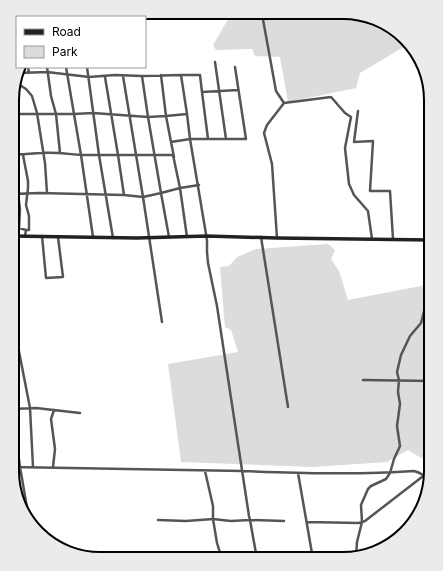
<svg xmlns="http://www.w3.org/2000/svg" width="443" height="571" font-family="Inter,sans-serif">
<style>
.green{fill:#dcdcdc}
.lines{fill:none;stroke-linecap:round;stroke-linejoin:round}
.street{stroke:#555;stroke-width:2.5}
.secondary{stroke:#222;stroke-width:3.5}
.rim{fill:none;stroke:#000;stroke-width:2}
</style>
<rect width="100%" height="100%" fill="#fff"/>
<path class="green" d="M355 13 392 27 407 45 360 73 356 88 288 102 280 57 255 56 252 49 216 50 213 45 227 21 233 14Z
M328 244 335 250 331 259 339 271 348 300 431 284V464L408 450 387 462 313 467 181 462 168 364 238 352 231 330 225 327 220 267 229 266 237 257 256 249Z"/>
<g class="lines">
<path class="street" d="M262 14 276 91 284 103
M79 17H80
M215 62 226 139
M28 67 29 73
M47 67 51 96 56 114 60 153
M87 67 99 155 113 238
M235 67 246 139H190L207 240V252L208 263 217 306 249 516 250 520 284 521
M18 73 47 72 89 77 115 75 142 76
M161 75 166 116 187 114 181 75 142 76 148 117 166 116 171 142 190 139 187 114
M181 75H200L202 92
M123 76 143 197 161 193 169 237
M15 82 26 89 32 96 37 113 45 163 47 193
M14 86 18 113
M430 94 427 246 431 289
M358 111 354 142 373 141 370 191H390L393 239
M13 114H74L81 155H118L105 77
M208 139 202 92 238 90
M171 142 174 157
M13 154C23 155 31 153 42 153 55 152 68 154 81 155L93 237
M23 155 28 181V188L26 205 29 216V230H26L25 236
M180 188 187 237
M180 188 199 185
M13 194 39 193 124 195 118 155H173L180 188 161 193 148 117 93 113 74 114 66 67
M18 194 20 209 19 228 26 230
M124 195 143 197 162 322
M42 236 46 278 63 277 58 237
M261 237 288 407
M277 238 272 164 264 133 267 125 284 103 331 97 345 113 351 117 345 148 349 184 354 195 368 211 372 239
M12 305 16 336 30 408 33 467
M363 380 431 381
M12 409 36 408 80 413
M12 410 20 467 29 519
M12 467C89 468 165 470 242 471 299 473 356 475 414 471 422 473 425 476 429 483
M53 467 55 449 51 419 54 410
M205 471 213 506V519L217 543 222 559
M298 473 313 559
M158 520 186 521 213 519 231 521 250 520 257 559
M307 522 359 523 362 522 361 505 368 489 371 486 386 479 390 473 394 459 400 446 397 426 400 404 398 392 399 380 397 372 401 355 410 336 421 323 427 300 431 295
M165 553 166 558
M356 556 357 542 362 522 365 521 431 470"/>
<path class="secondary" d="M12 236 137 238 207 236 277 238 431 240"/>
</g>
<path d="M0 0H443V571H0ZM100 19H343A81 81 0 0 1 424 100V471A81 81 0 0 1 343 552H100A81 81 0 0 1 19 471V100A81 81 0 0 1 100 19Z" fill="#ebebeb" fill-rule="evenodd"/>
<path class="rim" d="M100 19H343A81 81 0 0 1 424 100V471A81 81 0 0 1 343 552H100A81 81 0 0 1 19 471V100A81 81 0 0 1 100 19Z"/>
<rect x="16" y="16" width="130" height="52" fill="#ffffff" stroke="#999999"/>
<rect x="24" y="29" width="20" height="6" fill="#222222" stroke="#999999"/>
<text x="52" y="36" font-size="12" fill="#000000">Road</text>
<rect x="24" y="46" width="20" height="12" fill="#dcdcdc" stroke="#999999"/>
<text x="52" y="56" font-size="12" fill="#000000">Park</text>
</svg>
